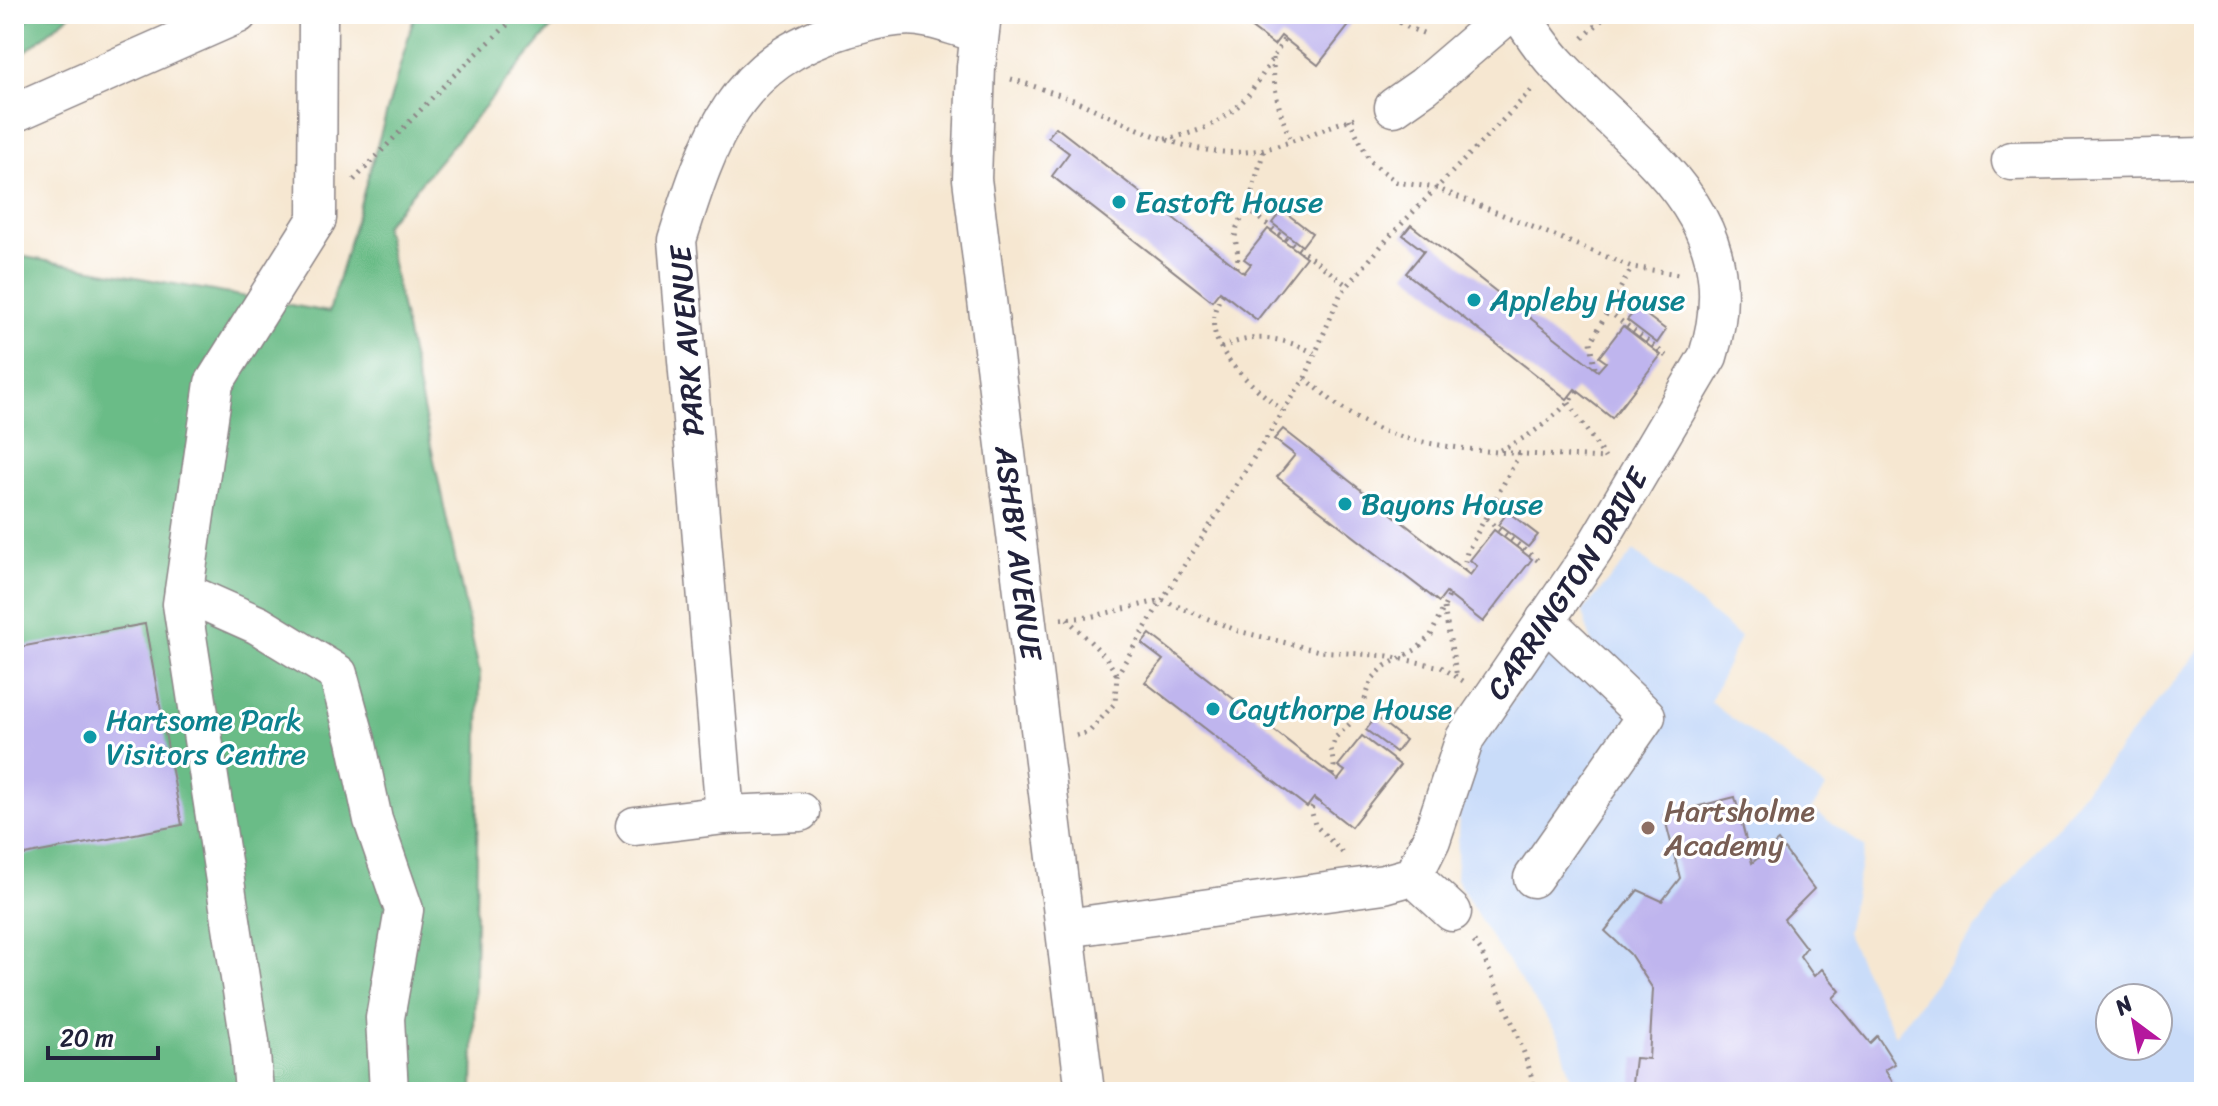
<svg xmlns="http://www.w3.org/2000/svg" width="2218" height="1106" font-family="Sriracha,sans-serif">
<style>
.built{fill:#c9dcf9;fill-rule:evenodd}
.forest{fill:#6bbc87;stroke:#466f61;stroke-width:2}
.building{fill:#bfb5ee}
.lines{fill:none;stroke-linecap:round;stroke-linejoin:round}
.minor-casing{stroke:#8c8486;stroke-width:41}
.path{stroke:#8c8486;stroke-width:5;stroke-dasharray:2 6;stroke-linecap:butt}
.minor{stroke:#fff;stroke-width:38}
.culture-dot{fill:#0f9aa8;stroke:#fff;stroke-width:3}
.education-dot{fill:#8d6e63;stroke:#fff;stroke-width:3}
.labels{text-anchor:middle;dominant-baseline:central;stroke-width:6;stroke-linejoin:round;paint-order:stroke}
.culture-label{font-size:30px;fill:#0d838f;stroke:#fff;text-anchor:start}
.street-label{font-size:30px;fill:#22223b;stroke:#fff}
.education-label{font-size:30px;fill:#785e54;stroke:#fff;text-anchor:start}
</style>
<rect width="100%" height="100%" fill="#fff"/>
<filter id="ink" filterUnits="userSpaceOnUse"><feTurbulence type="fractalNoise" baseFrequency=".0125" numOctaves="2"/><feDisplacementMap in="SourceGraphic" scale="16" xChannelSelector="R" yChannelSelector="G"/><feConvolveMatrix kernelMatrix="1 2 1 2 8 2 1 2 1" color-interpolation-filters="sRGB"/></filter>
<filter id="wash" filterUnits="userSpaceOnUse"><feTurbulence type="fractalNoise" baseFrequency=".006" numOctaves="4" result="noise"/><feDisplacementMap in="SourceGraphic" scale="32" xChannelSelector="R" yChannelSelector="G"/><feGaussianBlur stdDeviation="1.8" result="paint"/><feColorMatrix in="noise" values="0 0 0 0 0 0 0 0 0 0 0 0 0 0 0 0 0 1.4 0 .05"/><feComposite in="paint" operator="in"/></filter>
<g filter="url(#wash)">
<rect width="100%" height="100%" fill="#f6e7d1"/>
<path class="built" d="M1634 551 1740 637 1710 702 1826 788 1812 809 1865 847 1846 932 1895 1035 2038 847 2204 645V1092H1575L1560 1038 1494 942 1456 879 1461 770 1552 646 1594 650 1582 612ZM2110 998H2158V1046H2110Z"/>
<path class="forest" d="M34 14H71L14 61V31Z
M415 14H563L384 226 480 675 473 1092H14V255L329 312Z"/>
<g id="blocks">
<path class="building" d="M1233 14H1300L1305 18 1308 14H1358L1318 65 1281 36 1274 45Z
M1056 127 1244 273 1251 264 1244 259 1268 229 1306 257 1257 320 1220 291 1212 301 1052 176 1069 153 1048 137Z
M1282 210 1312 233 1302 246 1272 223Z
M1411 225 1598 371 1606 362 1599 357 1623 326 1661 355 1612 418 1575 389 1567 399 1406 273 1424 251 1403 235Z
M1637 308 1666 330 1657 343 1627 320Z
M1283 429 1470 575 1477 566 1470 560 1494 530 1532 559 1483 622 1446 593 1439 602 1277 477 1295 455 1274 439Z
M1508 512 1538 535 1528 547 1498 525Z
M145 624 182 825 14 857V648Z
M1150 634 1338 780 1345 771 1338 766 1362 736 1400 765 1351 827 1314 798 1307 807 1145 682 1163 660 1142 644Z
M1376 717 1405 740 1396 752 1366 730Z
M1735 797 1752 863 1778 841 1814 889 1784 919 1806 948 1800 956 1814 976 1822 969 1840 991 1833 998 1870 1043 1877 1036 1895 1064 1885 1070 1899 1092H1631L1635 1058 1649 1059 1653 989 1630 954 1605 931 1638 890 1662 901 1680 878 1664 815Z"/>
</g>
</g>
<g filter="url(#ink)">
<use href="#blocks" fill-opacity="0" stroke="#8c8486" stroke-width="2"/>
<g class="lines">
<g class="minor-casing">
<g id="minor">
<path id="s1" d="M982 14 976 67 972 179 1085 1092"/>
<path d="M1394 107 1424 86 1508 14"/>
<path d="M14 113 238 14"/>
<path d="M2011 161 2204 157"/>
<path d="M184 592 258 625 338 674 356 740 373 820 404 910 385 1018 389 1092"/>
<path d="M800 812 725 815 677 240C709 138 734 61 847 28 870 22 895 14 919 17 939 19 959 28 978 33"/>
<path d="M635 826 725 815"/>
<path d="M1413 876 1452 912"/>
<path d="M1533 878 1646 716 1545 620"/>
<path id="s2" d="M1066 928 1384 884 1413 876 1431 840 1465 738 1593 551 1708 356C1753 213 1638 153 1556 63 1542 48 1531 31 1520 14"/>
<path d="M254 1092 250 1042 182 604 214 383 317 219 318 14"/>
</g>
</g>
<path class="path" d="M1386 14 1407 27 1428 35
M1583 38 1608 14
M1273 58C1273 88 1279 113 1291 140
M1011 79C1033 86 1055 93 1076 101 1134 126 1198 164 1265 149 1297 142 1327 126 1358 117
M1349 119 1370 161 1396 182 1436 188 1632 267 1678 274
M1165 139C1236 126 1250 96 1284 39
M354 180 450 79 519 14
M1247 209 1348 286
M1237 268 1238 255 1235 237 1237 227 1247 209 1264 150
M1223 294C1190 340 1251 384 1282 410
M1608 311 1668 357
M1221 348C1253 332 1283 337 1314 353
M1595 368 1591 342 1632 267
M1305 378C1323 393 1342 411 1363 422 1423 454 1537 454 1605 458
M1569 403 1605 458
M1500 450C1530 437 1557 417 1578 391
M1486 519 1541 563
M1463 570 1467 552 1520 453
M1444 608 1457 677
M1061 619 1090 617 1162 600 1238 631 1319 651 1388 656 1441 667 1463 681
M1067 619 1105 656 1117 675
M1076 736 1089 732 1115 703 1117 675 1162 600 1305 378 1340 295 1388 238 1531 91
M1332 775 1334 766 1331 749 1336 737 1360 714 1372 679 1385 666 1417 649 1431 635 1449 596
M1317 800 1311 809 1315 825 1343 853
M1474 942 1481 951C1498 993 1527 1048 1535 1092"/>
<use href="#minor" class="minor"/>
</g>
</g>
<g class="culture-dot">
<circle cx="1119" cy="202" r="8"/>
<circle cx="1474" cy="300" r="8"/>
<circle cx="1345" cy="504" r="8"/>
<circle cx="1213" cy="709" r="8"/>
<circle cx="90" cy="737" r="8"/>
</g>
<circle class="education-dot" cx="1648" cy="828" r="8"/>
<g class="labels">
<g class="culture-label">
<text x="1135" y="202">Eastoft House</text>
<text x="1490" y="300">Appleby House</text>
<text x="1361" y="504">Bayons House</text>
<text x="1229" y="709">Caythorpe House</text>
<text x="106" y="720">Hartsome Park<tspan x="106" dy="34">Visitors Centre</tspan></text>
</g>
<g class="street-label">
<text transform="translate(687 341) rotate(-94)">PARK AVENUE</text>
<text stroke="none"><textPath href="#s1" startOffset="542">ASHBY AVENUE</textPath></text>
<text stroke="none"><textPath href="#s2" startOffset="684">CARRINGTON DRIVE</textPath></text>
</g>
<g class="education-label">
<text x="1664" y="811">Hartsholme<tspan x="1664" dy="34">Academy</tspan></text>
</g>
</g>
<rect width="2218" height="1106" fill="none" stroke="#fff" stroke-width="48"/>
<g transform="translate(2134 1022) rotate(328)"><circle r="38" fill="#ffffff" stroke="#a7a7b1" stroke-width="2"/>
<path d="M0-6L14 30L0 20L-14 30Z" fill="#b5179e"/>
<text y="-12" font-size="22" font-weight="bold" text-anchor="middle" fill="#22223b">N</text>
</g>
<path d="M48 1046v12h110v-12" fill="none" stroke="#22223b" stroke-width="4"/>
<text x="60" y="1046" font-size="24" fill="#22223b" stroke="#ffffff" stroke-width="6" paint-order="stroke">20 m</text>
</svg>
